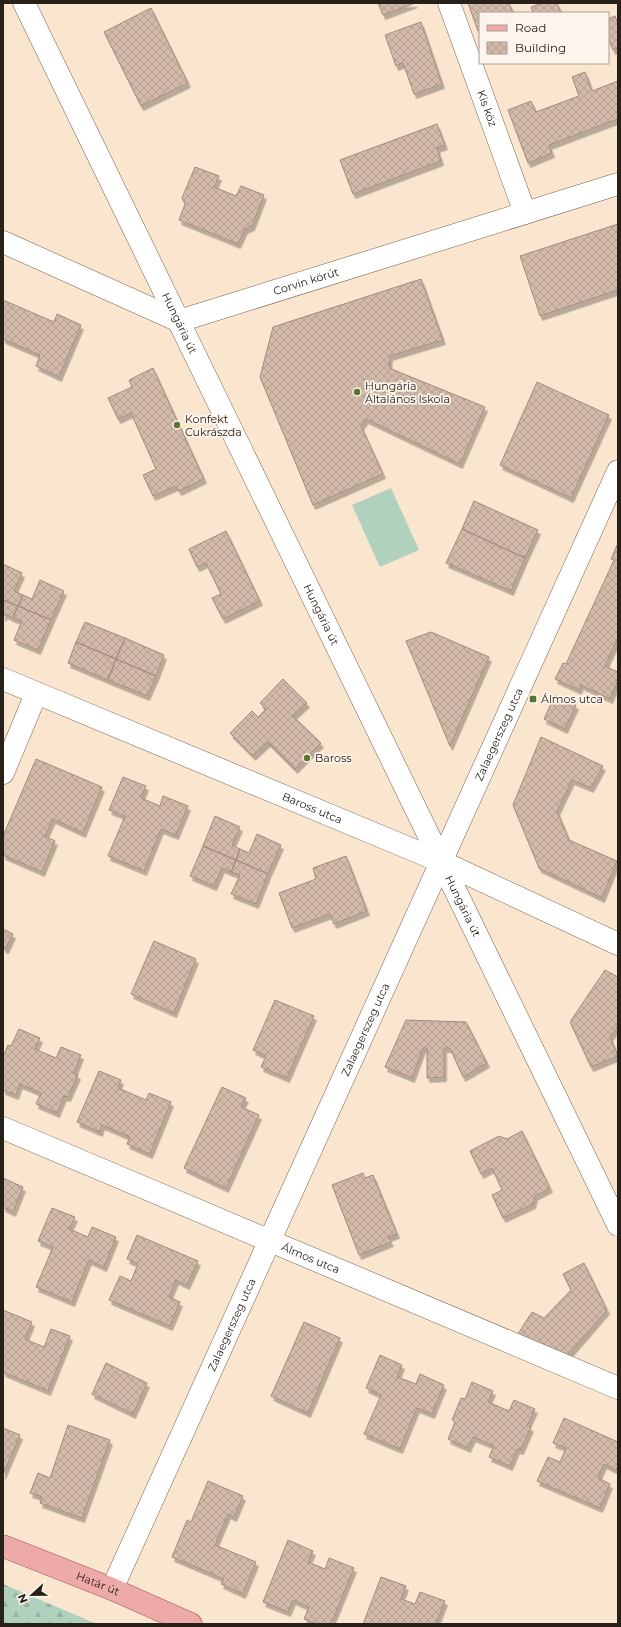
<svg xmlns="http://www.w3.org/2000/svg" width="621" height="1627" font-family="Montserrat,sans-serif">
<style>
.forest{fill:url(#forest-firs)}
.pitch{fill:#b1d1bf}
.building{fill:url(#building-cross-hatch);stroke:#a38a7c;filter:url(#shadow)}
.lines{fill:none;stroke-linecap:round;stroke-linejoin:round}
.minor-casing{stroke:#766552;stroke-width:23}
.major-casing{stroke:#a25451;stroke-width:23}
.minor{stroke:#fff;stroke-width:22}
.major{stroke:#eea9a9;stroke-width:22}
.poi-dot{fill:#5a762a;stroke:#fdf5ec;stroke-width:1.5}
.labels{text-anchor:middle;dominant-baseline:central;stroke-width:3.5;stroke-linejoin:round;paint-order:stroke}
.street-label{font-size:11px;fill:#282119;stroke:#fdf5ec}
.poi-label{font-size:11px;fill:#282119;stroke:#fdf5ec;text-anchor:start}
</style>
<defs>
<pattern id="forest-firs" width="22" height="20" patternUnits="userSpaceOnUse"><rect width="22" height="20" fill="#b1d1bf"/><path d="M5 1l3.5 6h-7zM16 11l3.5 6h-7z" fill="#98b3a4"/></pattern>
<pattern id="building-cross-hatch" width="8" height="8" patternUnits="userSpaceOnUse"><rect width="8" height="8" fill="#d3b9aa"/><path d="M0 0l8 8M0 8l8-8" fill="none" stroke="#b59f92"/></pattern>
<filter id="shadow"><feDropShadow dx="2.5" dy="4.5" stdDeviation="0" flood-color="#0004"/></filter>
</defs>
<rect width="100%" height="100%" fill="#fae5cf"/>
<path class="forest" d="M3 1584 97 1624H3Z"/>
<path class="pitch" d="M391 488 419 550 380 567 352 505Z"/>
<path class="building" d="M378 3H415L383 15Z
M468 3H509L513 13H480V30L478 31Z
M542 3H557L561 13H533L531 7Z
M151 8 188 83 141 106 104 32Z
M615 16 618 24V48L613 50 608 37V19Z
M421 22 442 84 414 94 403 63 396 66 385 35Z
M585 72 592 91 618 81V119L549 145 552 153 528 163 508 110 531 101 536 112 579 96 572 77Z
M437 124 445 145 437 148 441 161 353 194 340 160Z
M195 167 219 176 214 187 236 196 241 186 264 195 252 226 245 229 238 244 179 220 185 204 182 198Z
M618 224V290L540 316 520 256Z
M421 279 443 340 390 356 389 368 485 407 460 464 366 419 361 426 383 474 313 505 260 377 273 327Z
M3 300 54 322 57 314 81 325 59 377 36 366 40 355 3 339Z
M153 368 204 479 179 491 176 486 153 496 143 475 156 469 131 413 118 419 108 398 132 387 129 380Z
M537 382 609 415 571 498 500 465Z
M474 501 538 530 525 558 462 529Z
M462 529 525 558 511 591 446 563Z
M226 531 260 601 223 619 212 598 221 594 206 563 197 567 189 549Z
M618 543V638L605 666 618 672V680L610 699 581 685 579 690 555 679 563 663 566 664 614 560 611 559Z
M3 564 22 573 14 591 23 595 18 606 3 600Z
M40 580 64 591 51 620 18 606 23 595 32 599Z
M3 600 18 606 13 618 5 614 3 617Z
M18 606 51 620 38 650 14 640 22 621 13 618Z
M85 622 125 638 116 659 76 642Z
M431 632 489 657 450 746 406 641Z
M125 638 164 655 156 676 116 659Z
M76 642 116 659 108 680 68 663Z
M116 659 156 676 147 696 108 680Z
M283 679 307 703 293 716 321 743 295 769 268 742 253 756 230 733 252 711 258 717 266 709 260 703Z
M555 695 576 705 565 729 544 719Z
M541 737 603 766 591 788 572 780 557 811 569 840 617 861 602 898 539 868 513 805Z
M36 759 102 787 83 833 53 819 45 836 55 841 42 872 3 855V836Z
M123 777 146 786 141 798 160 806 163 796 188 806 176 835 161 829 144 871 108 856 125 816 109 810Z
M215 816 240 827 232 845 240 849 236 860 203 846Z
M257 834 281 845 268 874 236 860 240 849 249 853Z
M203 846 236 860 231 872 222 868 214 886 190 876Z
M346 856 367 911 334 924 330 914 292 928 279 893 316 879 313 868Z
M236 860 268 874 256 904 231 894 240 875 231 872Z
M3 929 13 934 6 949 3 948Z
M154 941 196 959 174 1013 131 994Z
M605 970 618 977V1026L610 1037 618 1056 591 1067 570 1022Z
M275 1000 314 1016 287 1078 261 1067 266 1056 253 1050Z
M406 1020 466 1022 487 1063 463 1077 450 1048H444V1077L427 1078V1048H423L412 1078 385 1067Z
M19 1029 40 1038 35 1049 56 1058 61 1047 81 1055 74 1073 78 1075 68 1097 64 1096 57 1113 36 1104 41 1093 20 1084 16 1095 3 1090V1057L8 1045 11 1046Z
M99 1071 121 1080 118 1088 146 1100 149 1093 171 1102 150 1154 127 1144 130 1137 102 1125 100 1132 77 1122Z
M222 1087 246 1098 241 1107 259 1115 226 1188 184 1168Z
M522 1131 550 1188 535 1196 533 1204 503 1218 492 1195 502 1190 492 1168 481 1174 470 1151 499 1136 507 1139Z
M363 1173 365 1178 373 1175 397 1234 388 1237 391 1242 359 1255 332 1185Z
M3 1178 23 1187 13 1212 3 1207Z
M52 1208 75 1217 69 1229 88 1237 92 1227 116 1237 104 1267 89 1260 72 1302 36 1287 53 1247 38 1241Z
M137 1235 198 1261 187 1285 176 1280 169 1297 180 1302 170 1326 109 1300 120 1276 131 1281 138 1264 127 1259Z
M584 1263 607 1310 568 1355 518 1334 532 1312 544 1318 571 1290 563 1274Z
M3 1310 32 1322 25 1339 44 1347 51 1329 70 1336 48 1391 3 1372Z
M304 1322 340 1338 308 1413 271 1396Z
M380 1355 402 1365 397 1377 416 1384 420 1374 444 1385 432 1414 417 1408 400 1449 364 1434 381 1395 366 1388Z
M106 1363 147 1383 133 1414 92 1394Z
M472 1382 493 1391 488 1402 509 1411 514 1400 535 1409 527 1426 531 1427 521 1450 517 1449 510 1466 489 1457 494 1446 473 1437 468 1448 448 1439 455 1422 452 1420 461 1398 465 1399Z
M564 1418 618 1442V1466L616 1470 604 1464 598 1478 610 1484 600 1508 537 1481 548 1457 560 1462 566 1448 553 1443Z
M68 1425 110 1440 82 1518 40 1503 42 1497 30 1493 38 1473 50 1478Z
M3 1428 20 1435 3 1475Z
M208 1481 243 1496 234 1517 228 1514 215 1545 256 1562 243 1594 221 1584 224 1579 172 1557 187 1520 191 1522Z
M288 1540 313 1551 308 1562 325 1569 329 1558 354 1568 331 1624H317L304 1619 309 1607 293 1600 288 1612 263 1602Z
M381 1577 406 1586 401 1599 415 1604 420 1592 445 1601 436 1624H363Z"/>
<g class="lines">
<g class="minor-casing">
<g id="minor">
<path id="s1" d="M24 3 618 1225"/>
<path id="s2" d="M449 3 525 213"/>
<path id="s3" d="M3 242 179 321 618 184"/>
<path id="s4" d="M3 679 442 862 618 944"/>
<path d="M3 773 36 694"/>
<path id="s5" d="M3 1128 618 1388"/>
<path id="s6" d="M112 1589 618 471"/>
</g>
</g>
<g class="major-casing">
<g id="major">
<path id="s7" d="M3 1546 112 1589 191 1624"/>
</g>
</g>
<use href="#minor" class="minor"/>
<use href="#major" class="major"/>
</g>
<g class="poi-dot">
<circle cx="357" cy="392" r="4"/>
<circle cx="177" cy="425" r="4"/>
<rect x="529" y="695" width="8" height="8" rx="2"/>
<circle cx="307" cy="758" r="4"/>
</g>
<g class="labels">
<g class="street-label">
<text stroke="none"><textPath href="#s2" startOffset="112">Kis köz</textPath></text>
<text stroke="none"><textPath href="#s3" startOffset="326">Corvin körút</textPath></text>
<text stroke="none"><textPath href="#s1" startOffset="356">Hungária út</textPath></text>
<text stroke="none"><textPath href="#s1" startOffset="680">Hungária út</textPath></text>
<text stroke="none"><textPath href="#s6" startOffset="938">Zalaegerszeg utca</textPath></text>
<text stroke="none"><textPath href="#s4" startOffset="335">Baross utca</textPath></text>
<text stroke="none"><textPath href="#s1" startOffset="1004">Hungária út</textPath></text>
<text stroke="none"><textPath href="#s6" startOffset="614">Zalaegerszeg utca</textPath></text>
<text stroke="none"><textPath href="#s5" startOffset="334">Álmos utca</textPath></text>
<text stroke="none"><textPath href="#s6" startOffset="290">Zalaegerszeg utca</textPath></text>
<text stroke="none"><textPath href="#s7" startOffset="102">Határ út</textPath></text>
</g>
<g class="poi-label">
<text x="365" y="386">Hungária<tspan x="365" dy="13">Általános Iskola</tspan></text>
<text x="185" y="419">Konfekt<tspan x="185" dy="13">Cukrászda</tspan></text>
<text x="541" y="699">Álmos utca</text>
<text x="315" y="758">Baross</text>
</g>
</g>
<rect width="621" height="1627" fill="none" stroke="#282119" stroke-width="8"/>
<rect x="479" y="12" width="130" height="52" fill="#fdf5ec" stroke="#a8a098"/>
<rect x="487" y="25" width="20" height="6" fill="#eea9a9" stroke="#a8a098"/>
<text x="515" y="32" font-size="12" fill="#282119">Road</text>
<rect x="487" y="42" width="20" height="12" fill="url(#building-cross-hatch)" stroke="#a8a098"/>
<text x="515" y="52" font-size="12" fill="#282119">Building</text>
<g transform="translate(32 1595) rotate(248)" stroke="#fdf5ec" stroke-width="3" paint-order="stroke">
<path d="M0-3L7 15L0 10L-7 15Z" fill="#282119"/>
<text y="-6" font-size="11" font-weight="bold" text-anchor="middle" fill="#282119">N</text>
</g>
</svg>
